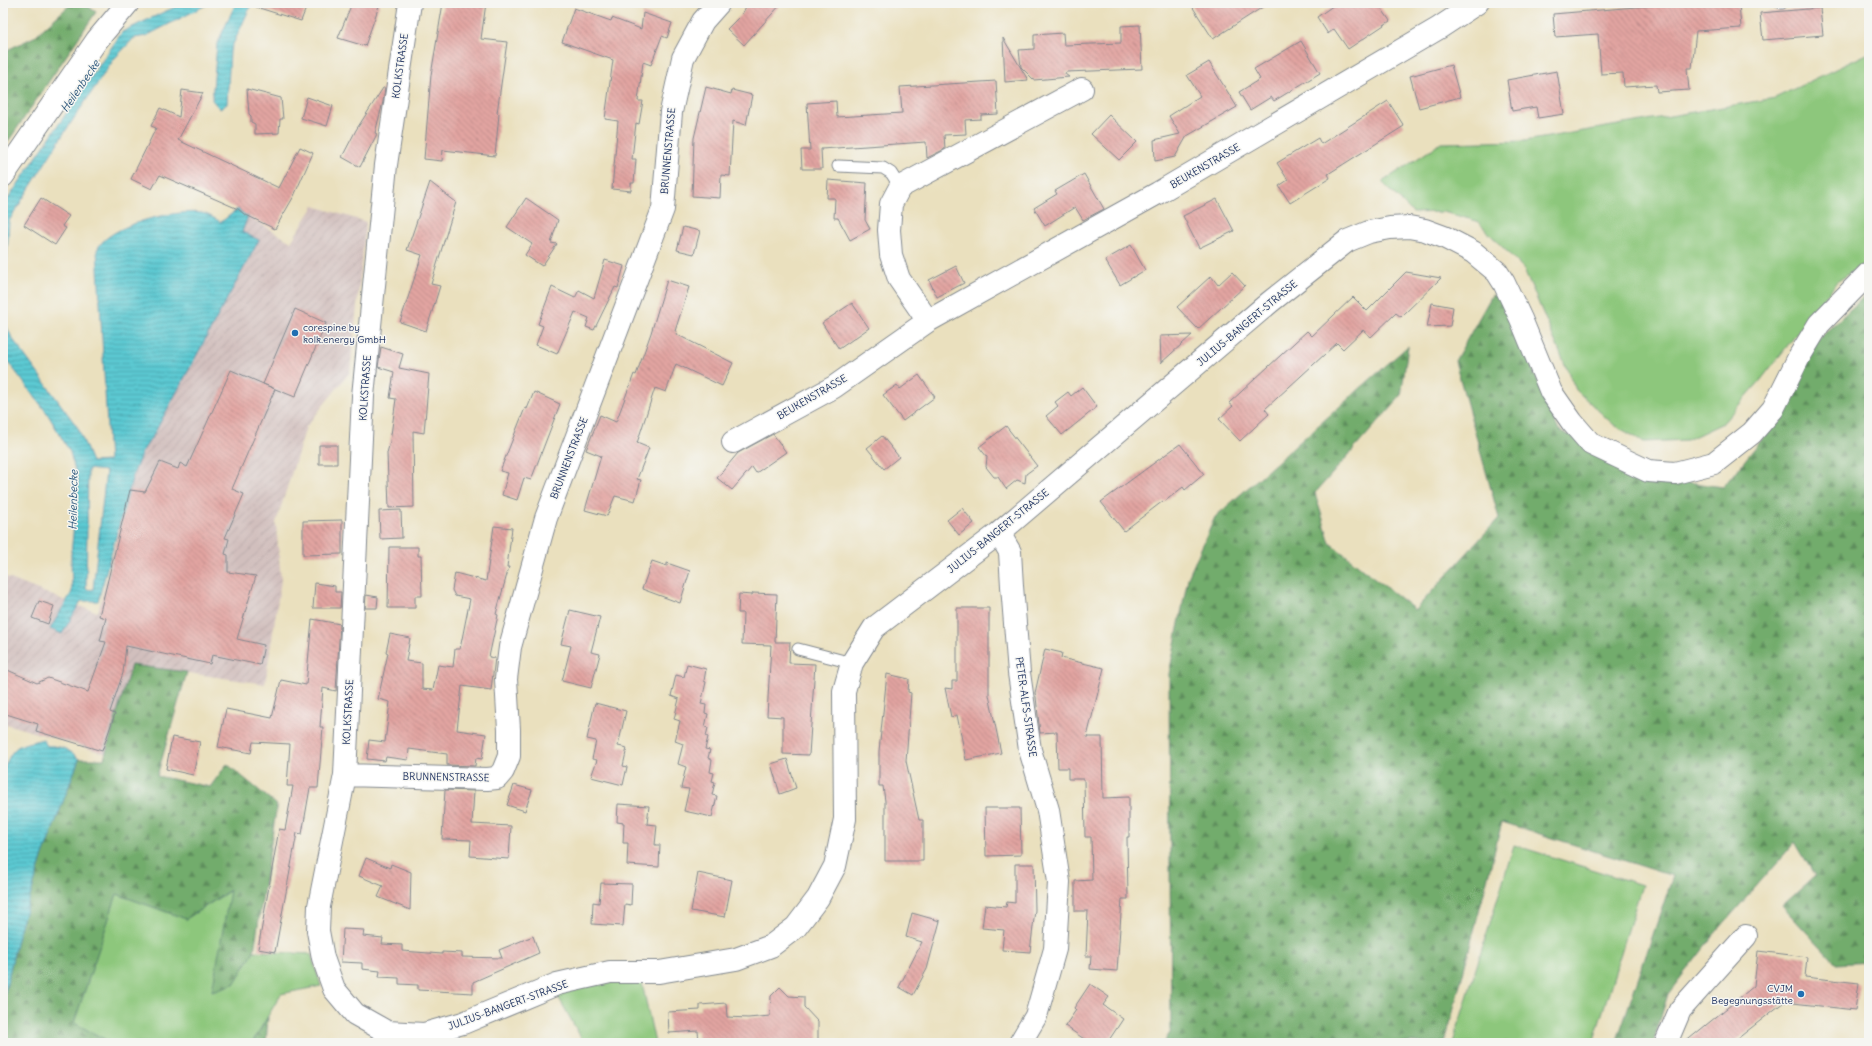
<svg xmlns="http://www.w3.org/2000/svg" width="1872" height="1046" font-family="Delius,sans-serif">
<style>
.industrial{fill:url(#industrial-furrows)}
.green{fill:#8dc77c;stroke:#547b6d}
.forest{fill:url(#forest-firs);stroke:#466e65}
.water{fill:url(#water-rules);stroke:#3c7c98;fill-rule:evenodd}
.building{fill:url(#building-back-hatch)}
.lines{fill:none;stroke-linecap:round;stroke-linejoin:round}
.lane-casing{stroke:#82888e;stroke-width:13}
.street-casing{stroke:#82888e;stroke-width:24}
.secondary-casing{stroke:#82888e;stroke-width:24}
.lane{stroke:#fff;stroke-width:11}
.street{stroke:#fff;stroke-width:22}
.secondary{stroke:#fff;stroke-width:22}
.poi-dot{fill:#1f6fb2;stroke:#f6f6f2;stroke-width:1.5}
.labels{text-anchor:middle;dominant-baseline:central;stroke-width:3;stroke-linejoin:round;paint-order:stroke}
.street-label{font-size:10px;fill:#1b2f5e;stroke:#f6f6f2}
.poi-label{font-size:10px;fill:#1b2f5e;stroke:#f6f6f2;text-anchor:start}
.water-label{font-size:11px;font-style:italic;fill:#2b567b;stroke:#f6f6f2}
</style>
<defs>
<pattern id="industrial-furrows" width="10" height="10" patternUnits="userSpaceOnUse"><rect width="10" height="10" fill="#d1bfbd"/><path d="M-1 1l2-2M0 10L10 0M9 11l2-2" fill="none" stroke="#b3a4a5"/></pattern>
<pattern id="forest-firs" width="22" height="20" patternUnits="userSpaceOnUse"><rect width="22" height="20" fill="#72ac6c"/><path d="M5 1l3.5 6h-7zM16 11l3.5 6h-7z" fill="#5d8c5c"/></pattern>
<pattern id="water-rules" width="6" height="5" patternUnits="userSpaceOnUse"><rect width="6" height="5" fill="#5cc9d2"/><path d="M0 2.5h6" fill="none" stroke="#4ba4ae"/></pattern>
<pattern id="building-back-hatch" width="6" height="6" patternUnits="userSpaceOnUse"><rect width="6" height="6" fill="#e2a4a1"/><path d="M-1 5l2 2M0 0l6 6M5-1l2 2" fill="none" stroke="#b68686"/></pattern>
</defs>
<rect width="100%" height="100%" fill="#f6f6f2"/>
<filter id="ink" filterUnits="userSpaceOnUse"><feTurbulence type="fractalNoise" baseFrequency=".025" numOctaves="2"/><feDisplacementMap in="SourceGraphic" scale="8" xChannelSelector="R" yChannelSelector="G"/><feConvolveMatrix kernelMatrix="1 2 1 2 8 2 1 2 1" color-interpolation-filters="sRGB"/></filter>
<filter id="wash" filterUnits="userSpaceOnUse"><feTurbulence type="fractalNoise" baseFrequency=".012" numOctaves="4" result="noise"/><feDisplacementMap in="SourceGraphic" scale="16" xChannelSelector="R" yChannelSelector="G"/><feGaussianBlur stdDeviation="0.9" result="paint"/><feColorMatrix in="noise" values="0 0 0 0 0 0 0 0 0 0 0 0 0 0 0 0 0 1.4 0 .05"/><feComposite in="paint" operator="in"/></filter>
<g filter="url(#wash)">
<rect width="100%" height="100%" fill="#eae0be"/>
<path class="industrial" d="M314 206 366 222 350 372 306 427 276 523 281 580 265 684 132 665 107 754 6 724 3 736V576L76 605 98 612 133 475 142 452 154 434 259 240 241 232 248 216 291 242Z"/>
<path class="green" d="M1869 53V260L1837 282 1760 381 1723 423 1687 440 1644 442 1614 425 1576 390 1524 269 1477 221 1443 212 1413 213 1382 182 1441 143 1525 141 1775 98Z
M1514 845 1642 885 1593 1043H1453Z
M231 890 234 984 254 951 311 954 321 986 281 994 252 1043H112L74 1023 117 894 186 919Z
M641 978 655 1043H584L555 991Z"/>
<path class="forest" d="M72 3H83L96 12 3 149V52L34 37Z
M1869 292V962L1836 964 1782 906 1815 876 1795 842 1711 938 1668 994 1653 1043H1616L1673 876 1502 822 1445 1043H1164L1171 1031 1169 674 1188 578 1215 517 1408 346 1401 396 1315 493 1330 543 1415 610 1499 518 1455 361 1492 295 1504 300 1558 429 1624 470 1680 481 1723 487 1785 411 1816 341Z
M131 665 187 672 157 776 210 787 227 764 277 805 254 951 234 984 212 991 230 890 186 919 117 894 74 1023 112 1043H3V1001L18 935 43 855 79 759H104Z
M268 1017 266 1043H252Z"/>
<path class="water" d="M186 3H210L146 36 134 38 114 59 62 136 9 221 4 304 5 323 12 338 78 428 92 462 109 461 97 250C107 225 176 209 201 213 208 214 215 219 221 222L238 209 248 216 242 232 259 240 154 434 142 452 133 475 98 601H81L62 634 50 629 72 592 71 555 78 481 70 452 47 413 3 355V206L122 32 166 11ZM88 469 106 471 93 590 86 589Z
M236 3H252L230 51 227 104 220 109 212 100 217 44Z
M43 739 47 746C59 745 71 750 79 759L43 855 18 935 3 1001V771C14 744 16 746 43 739Z"/>
<g id="blocks">
<path class="building" d="M256 3H308L301 21 256 7Z
M352 3H380L365 46 338 38Z
M443 3H486L481 39 507 42 497 113 499 114 495 156 443 150 442 161 424 159 431 75Z
M748 3H782L744 45 727 29 742 14Z
M1190 3H1269L1213 39Z
M1337 3H1378L1390 21 1348 49 1334 29 1328 34 1317 17Z
M1683 3H1739L1741 28 1696 31 1692 68H1687L1689 90 1657 92 1656 85 1624 87 1623 73 1601 74 1598 34 1555 37 1553 14Z
M574 8 611 21 612 18 641 29 643 13 672 23 667 38 662 36 651 65 643 62 638 101H643L639 124 636 123 632 159H636L634 183H631V191L612 189 618 121 605 119 613 60 562 42Z
M1820 8 1823 35 1763 40 1760 13Z
M1140 25 1142 69 1066 72 1065 74 1069 77 1034 80 1021 67 1019 50 1034 49V35L1063 33 1064 45 1121 43V26Z
M1003 38 1028 80 1005 82Z
M1301 41 1320 73 1274 101 1271 97 1250 110 1239 92 1260 79 1254 69Z
M1209 62 1237 107 1187 136 1175 157 1155 161 1154 140 1180 134 1169 116 1200 96 1187 75Z
M1451 65 1460 97 1419 108 1410 76Z
M1557 71 1564 114 1538 118 1536 107 1512 111 1507 80Z
M996 81 998 114 981 115V119L965 120 966 134 944 135 945 149 927 158 926 142 821 149 822 169H802L801 150H810L807 103 836 101 837 117 902 113 900 87Z
M706 87 731 94 732 90 752 95 746 125 733 121 730 176 721 175 720 198 692 196 694 138Z
M383 88H385L383 102 375 133 377 134 360 167 342 157 356 130Z
M247 89 281 98 283 119H280L279 133 255 134V124L251 122V116L249 114Z
M182 90 203 93 178 140 279 188 300 147 313 153 294 196 275 229 244 214 238 209 160 175 152 189 131 179 156 128 151 126 160 108 179 117Z
M307 97 333 106 327 126 301 118Z
M1388 101 1404 126 1328 174 1330 178 1290 203 1279 186 1288 180 1277 163 1318 138 1321 144Z
M1109 115 1137 142 1119 160 1091 134Z
M1084 174 1104 209 1083 220 1075 207 1045 226 1034 208 1057 194 1055 191Z
M828 180 867 183 865 220 870 229 850 240 838 218H834L835 198H827Z
M430 182 456 202 431 284 440 286 426 331 400 322 422 255 407 250Z
M41 198 69 216 62 226 66 228 55 245 24 225Z
M526 198 558 220 551 243 557 244 542 266 525 255 532 244 507 227Z
M1217 199 1234 231 1199 248 1183 216Z
M683 227 700 231 694 254 677 250Z
M1131 245 1145 270 1120 285 1105 260Z
M605 260 624 266 618 288 615 287 594 330 586 327 589 318 575 312 557 354 536 345 543 326 538 324 552 287 575 298 579 290 594 298Z
M956 266 964 283 937 297 929 280Z
M1232 272 1245 286 1198 329 1177 307 1211 276 1218 285Z
M1406 272 1441 278 1401 317 1396 313 1371 337 1363 330 1343 349 1337 343 1265 409 1269 414 1240 441 1219 419 1233 406 1229 403 1307 331 1312 336 1353 297 1367 311Z
M667 280 689 287 675 331H677L676 334 733 363 722 386 676 364 666 392 655 388 637 443 649 448 637 479 641 480 635 501 615 496 607 516 585 510 601 456 586 450 600 415 616 422 634 374 636 375 651 333Z
M852 303 869 328 839 349 822 323Z
M1432 303 1453 307 1450 326 1427 327Z
M295 309 326 323 295 397 263 384Z
M1192 335 1161 363 1160 336Z
M381 347 403 354 399 368 429 374 424 433 413 431 414 507 389 508 387 453 390 442 396 399 390 398 394 372 378 367Z
M231 370 275 389 232 489 244 494 225 538 229 539 225 554 228 555V572L256 576 237 639 264 645 260 665 212 655 210 664 126 646 123 673 110 712 115 714 102 751 36 731 38 724 3 713V668L37 683 48 678 88 692 106 642 100 641 106 618 99 616 130 490 145 492 160 462 178 469 180 463 187 467Z
M919 375 935 397 903 421 883 395 897 385 900 389Z
M1082 387 1097 407 1062 435 1046 416 1058 406 1055 402 1068 392 1071 396Z
M534 392 560 404 531 480 524 478 517 500 502 495 508 473 500 471 525 408 527 409Z
M1006 426 1037 466 1026 474 1025 483 1017 480 1006 489 998 477H994L986 467 987 457 979 447Z
M773 434 786 452 756 473 752 467 732 490 717 478 738 453Z
M882 436 899 457 884 469 867 448Z
M1180 444 1204 474 1185 490 1183 487 1164 502 1163 501 1124 531 1101 502Z
M319 445H337V464H319Z
M962 508 974 523 959 535 947 520Z
M401 510 402 538 380 539 379 511Z
M342 520V554L303 555V521Z
M494 526 512 528 507 567H509L496 614 498 615 489 657 495 658 491 690 462 686 457 730 486 734 482 759 476 758 475 766 447 765V754L409 749 408 760 386 757 385 761 367 759 369 740 385 742 390 702 378 699 388 653 386 652 390 634 410 638 406 661 422 663V689L433 690 438 665 453 667 455 649H460L470 599 455 596 452 590 455 573 486 581Z
M389 547H418V556H421L422 596H415V608H388Z
M652 561 667 566V563L690 571 680 603 642 589Z
M315 583 335 586V592H341L340 608H313Z
M753 593 777 594 775 642H790L789 663 815 664 809 755 783 754V717L767 716 771 645 742 644 743 613H738L739 594 752 595Z
M366 595 378 597 377 608H365Z
M39 601 54 606 48 624 32 618Z
M957 608H989V695L1001 753 966 760 957 715 951 717 945 688 952 689V681H957Z
M570 610 600 617 591 652 600 654 591 688 562 681 571 646 561 644Z
M312 619 340 624 336 691 323 688 320 727H323L318 788H310L302 834 297 833 275 952 258 949 279 829 285 830 293 786H287L290 744 253 742 251 753 218 747 226 709 272 718 281 680 306 685Z
M1045 649 1062 653 1061 658 1104 668 1087 737H1102L1103 798 1129 797V837H1127L1128 899H1122L1117 971 1090 969 1091 956H1086L1088 911H1075V881L1092 880 1091 837H1085L1084 779H1068V768H1058L1057 732 1040 733 1036 697 1035 693Z
M687 664 706 669 704 681 706 682 701 704 706 705 705 713 708 714 705 727 708 728 706 736 708 737 705 749 710 750 708 758 712 760 710 772 714 773 712 781 715 782 712 795 717 796 712 817 684 811 689 789 681 788 686 767 678 764 683 744 675 741 680 721 674 719 679 699 671 696 676 675 684 677Z
M887 674 909 679 908 692 911 693 906 761 919 820H923V861H885V801L883 786H879V751Z
M595 703 626 711 618 746 627 748 623 766 627 767 623 785 591 777 597 760 592 759 596 741 587 739Z
M172 737 200 742 193 775 166 769Z
M787 759 796 788 780 794 771 764Z
M514 785 532 790 525 811 507 805Z
M445 790 474 791 472 824 511 826 509 859 470 856 471 840 442 839Z
M618 804 649 806 647 824 657 825 655 845H660L659 867 627 865 628 843H623L624 823 617 822Z
M985 808H1020L1021 855 986 856Z
M366 858 390 868 391 864 411 872 410 910 378 897 383 886 359 876Z
M1015 864H1034L1035 910 1030 952 1002 950 1004 930 982 928 985 905 1006 907 1007 902 1015 903Z
M698 873 732 880 725 917 691 911Z
M601 883 632 884 631 905 625 904 623 926 592 924 593 902 599 903Z
M912 913 940 921 927 969 913 995 899 987 922 942 906 937Z
M343 929 364 930 363 936 383 938 382 944 402 945V951L442 954V952L462 953V957L502 958 499 950 533 936 539 953 473 982V993L418 990V985L399 984V978L379 977 380 971 362 969V963L341 962Z
M1758 951 1807 957 1805 977 1859 983 1855 1010 1784 1002 1732 1043H1684L1754 986Z
M1090 984 1109 997 1103 1005 1123 1019 1107 1043H1090L1065 1026 1076 1010 1074 1008Z
M780 987 789 996 804 997V1007L818 1022V1043L723 1042 724 1043H699L698 1031 669 1033 668 1012 700 1010V1005L726 1003 727 1017 748 1018 770 1016 771 996Z"/>
</g>
</g>
<g filter="url(#ink)">
<use href="#blocks" fill-opacity="0" stroke="#82888e" stroke-width="1"/>
<g class="lines">
<g class="lane-casing">
<path id="lane" d="M1781 3H1782
M838 166 883 168 891 173 900 187
M798 649 852 663"/>
</g>
<g class="street-casing">
<path id="street" d="M410 3 386 165 363 396 345 775 319 906 318 931 323 958 334 989 355 1014 387 1032 424 1034 463 1023 557 984 610 972H659L736 959 771 946 796 927 818 898 835 866 845 819 844 691 852 663 874 628 999 533 1270 302 1347 241 1369 232 1390 228 1409 227 1425 230 1444 237 1473 252 1497 272 1504 283 1521 319 1551 392 1572 422 1591 444 1648 471 1675 473 1714 463 1752 433 1773 409 1799 357 1819 324 1869 273
M928 321 899 279 891 255 889 230 891 204 900 187 1082 89
M733 442 834 387 928 321 1158 193 1439 28 1477 3
M999 533 1010 552 1012 586 1019 673 1030 750 1048 810 1059 882 1055 949 1036 1016 1020 1043
M345 775 487 779 497 778 503 771 509 756V730L506 679 510 647 546 518 663 209 671 112 683 58 703 21 719 3
M1666 1043 1680 1010 1746 936"/>
</g>
<g class="secondary-casing">
<path id="secondary" d="M3 176 97 40 128 3"/>
</g>
<use href="#lane" class="lane"/>
<use href="#street" class="street"/>
<use href="#secondary" class="secondary"/>
</g>
</g>
<g class="poi-dot">
<circle cx="295" cy="333" r="4"/>
<circle cx="1801" cy="994" r="4"/>
</g>
<g class="labels">
<g class="street-label">
<text transform="translate(400 66) rotate(-82)">KOLKSTRASSE</text>
<text transform="translate(668 151) rotate(-85)">BRUNNENSTRASSE</text>
<text transform="translate(1205 166) rotate(-30)">BEUKENSTRASSE</text>
<text transform="translate(1247 323) rotate(-40)">JULIUS-BANGERT-STRASSE</text>
<text transform="translate(365 388) rotate(-86)">KOLKSTRASSE</text>
<text transform="translate(812 397) rotate(-30)">BEUKENSTRASSE</text>
<text transform="translate(569 458) rotate(-69)">BRUNNENSTRASSE</text>
<text transform="translate(998 531) rotate(-39)">JULIUS-BANGERT-STRASSE</text>
<text transform="translate(1026 707) rotate(82)">PETER-ALFS-STRASSE</text>
<text transform="translate(348 712) rotate(-87)">KOLKSTRASSE</text>
<text transform="translate(446 777) rotate(1)">BRUNNENSTRASSE</text>
<text transform="translate(508 1005) rotate(-20)">JULIUS-BANGERT-STRASSE</text>
</g>
<g class="poi-label">
<text x="303" y="327">corespine by<tspan x="303" dy="12">kolk.energy GmbH</tspan></text>
<text x="1793" y="988" text-anchor="end">CVJM<tspan x="1793" dy="12">Begegnungsstätte</tspan></text>
</g>
<g class="water-label">
<text transform="translate(80 86) rotate(-56)">Heilenbecke</text>
<text transform="translate(73 500) rotate(-89)">Heilenbecke</text>
</g>
</g>
<rect width="1872" height="1046" fill="none" stroke="#f6f6f2" stroke-width="16"/>
</svg>
